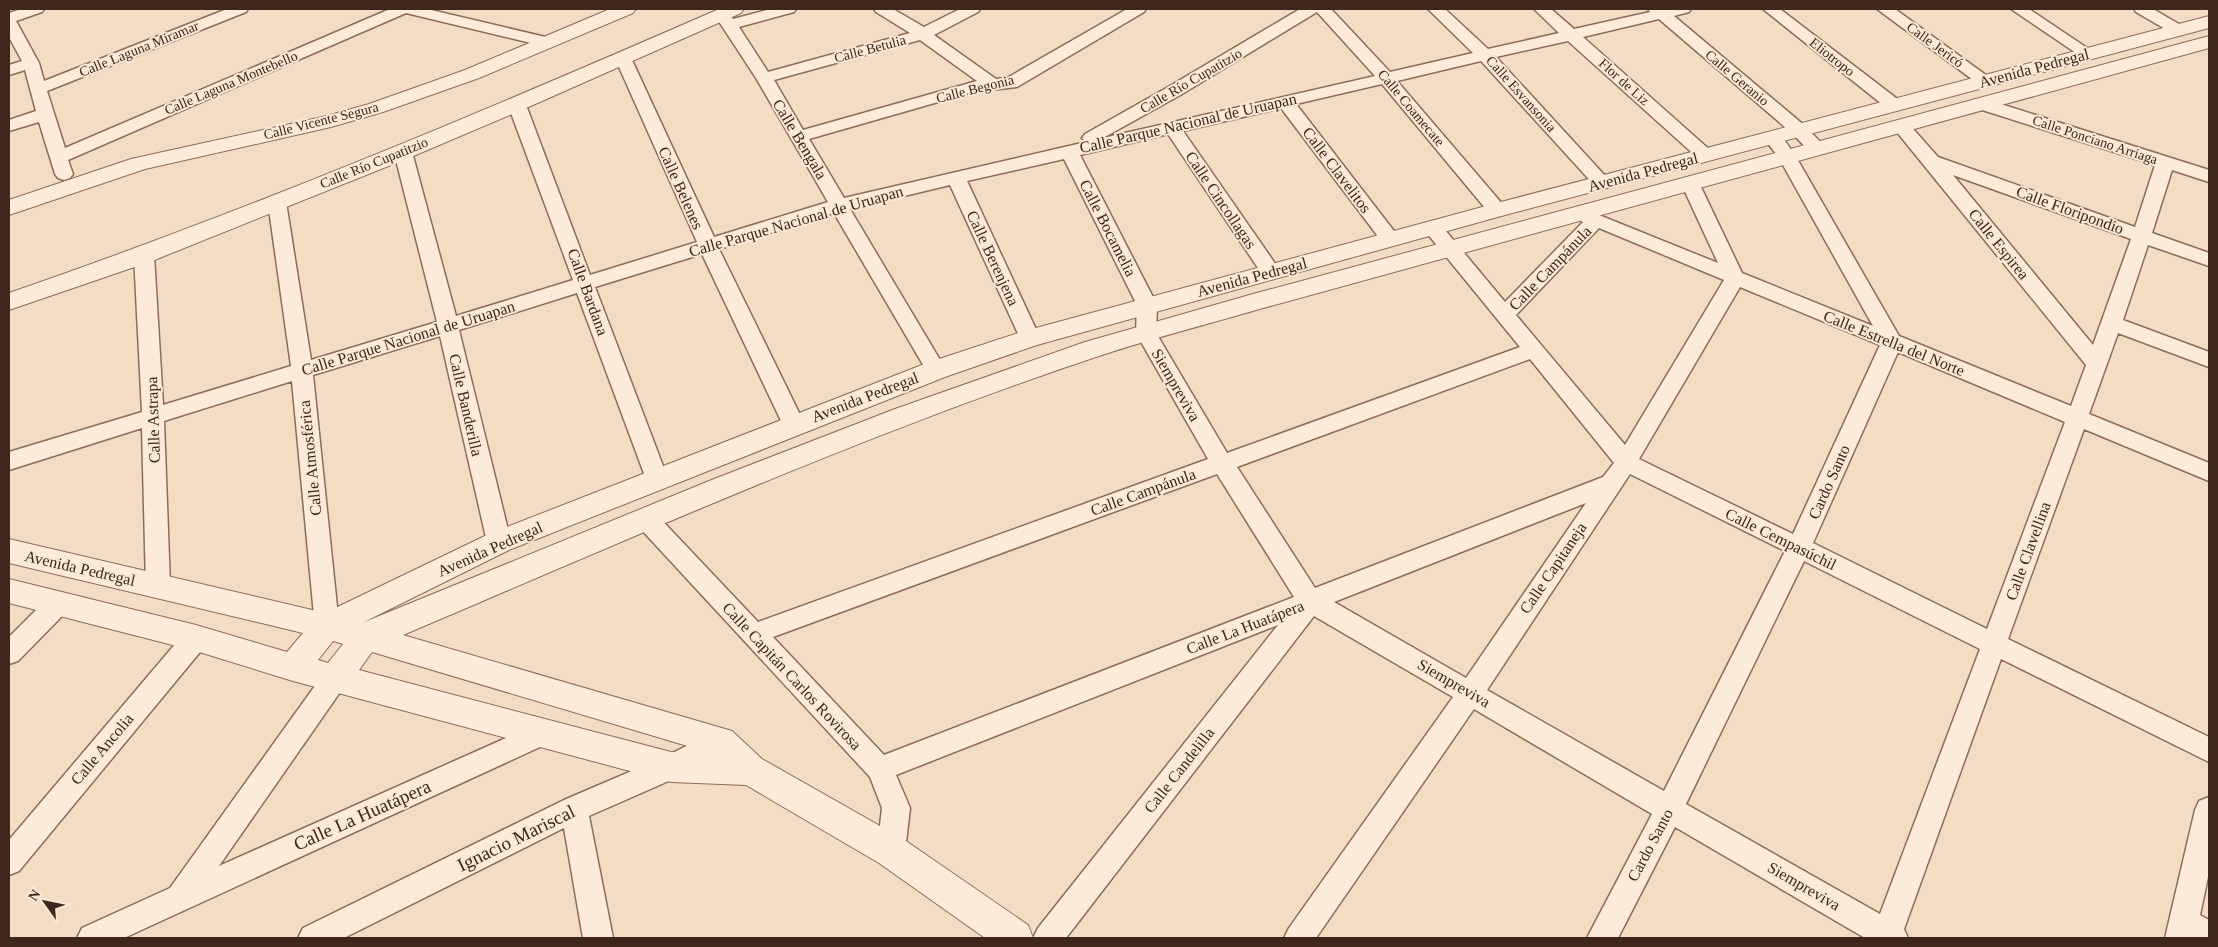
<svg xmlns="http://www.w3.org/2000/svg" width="2218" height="947" font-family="Georgia,serif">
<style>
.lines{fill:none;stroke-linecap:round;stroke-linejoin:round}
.minor-casing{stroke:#8e6c58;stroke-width:3}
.tertiary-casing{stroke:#8e6c58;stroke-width:2}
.minor{fill:#fcebd8;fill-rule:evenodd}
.tertiary{fill:#fcebd8;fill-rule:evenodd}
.labels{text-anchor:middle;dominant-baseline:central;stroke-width:4;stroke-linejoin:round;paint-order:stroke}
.far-street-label{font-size:14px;fill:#3d271d;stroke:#f9e8d4}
.street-label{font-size:16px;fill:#3d271d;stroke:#f9e8d4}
.near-street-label{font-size:19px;fill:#3d271d;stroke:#f9e8d4}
</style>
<rect width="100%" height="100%" fill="#f2dcc3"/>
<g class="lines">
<g class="minor-casing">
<path id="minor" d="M21 9H44L42 12 16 21 39 63 44 81 227 9H248L246 12 47 91 65 148 390 9H427L554 39 556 42 554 45 548 47 406 13 68 160 73 174 70 178 64 180 58 178 55 174 39 122 9 131V120L36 111 25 70 9 75V65L22 61 9 37V13Z
M722 9 728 11 733 19 771 9H796L794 12 739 27 768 72 910 33 876 12 874 9H893L924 27 960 9H980L978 12 934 35 996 79 1007 78 1127 9H1146L1144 12 1017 87 973 92 809 139 844 198 1086 142 1082 138 1085 134 1170 86 1300 9H1331L1390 72 1473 53 1428 9H1445L1488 49 1559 33 1534 9H1551L1574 29 1650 12 1648 9H1691L1689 12 1674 16 1805 126 1826 148 1823 152C1809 155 1802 143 1793 134L1659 19 1583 37 1711 151 1714 155 1711 159 1705 160 1699 159 1568 41 1496 57 1608 179 1611 183 1608 187 1602 189 1596 187 1481 61 1397 81 1504 206 1506 210 1504 214 1497 216 1490 214 1382 84 1296 104 1397 235 1400 239 1397 243 1390 245 1383 243 1281 108 1183 131 1281 272 1278 277 1271 279 1264 277 1168 134 1080 155 1157 305 1156 333 1227 453 1520 347 1426 232 1424 228 1426 224 1433 222 1440 224 1505 302 1583 222 1572 217 1570 213 1572 209 1579 207 1718 263 1681 183 1684 179 1690 177 1696 179 1699 183 1742 273 1873 326 1779 158 1764 138 1767 134C1782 131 1788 146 1796 157L1899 336 2071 406 2086 365 1892 126 1895 122H1907L1938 157 2135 227 2155 165 1976 108 1973 104 1976 100H1988L2209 170V182L2172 170 2152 233 2209 253V266L2148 245 2123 320 2209 352V367L2118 333 2089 414 2209 463V481L2084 429 2008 639 2209 737V762L2001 659 1904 929 1908 938H1865L1675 827 1618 938H1587L1652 814 1474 709 1316 938H1284L1289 928 1453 697 1314 616 1066 938H1033L1038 928 1278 625 896 775 910 808 905 851 901 861 891 865 881 861 877 851 882 808 870 777 638 526 634 519 638 512 646 510 654 512 758 622 1208 459 1136 333 1137 305 1064 159 967 181 1040 338 1037 343 1030 345 1023 343 1020 338 950 185 850 209 946 370 943 375 936 378 929 375 834 213 719 249 805 425 802 431 794 433 786 431 783 425 702 254 595 287 668 479 665 485 657 488 649 485 646 479 577 293 459 330 511 542 507 549 499 552 491 549 487 542 440 336 313 375 339 626 336 633 327 637 318 633 315 626 292 381 164 421 170 586 167 593 158 596 149 593 146 586 142 428 9 470V452L142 412 134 255 137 250 144 249 151 250 154 255 163 405 291 366 268 202 270 198 277 196 284 198 286 202 311 360 437 322 394 152 397 148 403 147 409 148 412 152 456 316 573 280 508 105 511 101H523L526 105 590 275 697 242 615 58 617 55H629L631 58 714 237 828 202 756 78 714 14 716 11ZM1317 12 1375 76 1103 138 1182 94ZM920 40 977 81 803 130 774 80ZM1953 175 2131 239 2093 345ZM1599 228 1724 280 1625 445 1516 315ZM1740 287 1880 345 1793 534 1639 459ZM1898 352 2065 422 1987 629 1813 543ZM1530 359 1614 463 1603 477 1315 588 1237 467ZM1217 474 1294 597 884 755 773 637ZM1630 474 1785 551 1664 791 1487 690ZM1586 503 1466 678 1334 602ZM1804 561 1980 649 1880 914 1686 804Z
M1763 9H1780L1900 101 1903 105 1900 109H1888Z
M1877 9H1895L1994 81 1992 85H1980Z
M2011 9H2029L2096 54 2094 57H2082Z
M2134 9H2153L2184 27 2186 30 2184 33H2172L2136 12Z
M59 593 68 596 71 603 68 610 18 661 9 664V637L50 596Z
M196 627 205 630 208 638 205 646 19 871 9 875V840L187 630Z
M336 666 345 669 349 677 345 685 219 866 535 725 544 721 553 725 557 733 553 741 124 938H77L82 928 170 888 327 669Z
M721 729 730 732 734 741 730 750 680 776 589 816 613 938H583L564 828 344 938H298L303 928 564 800 662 758Z
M2209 797V872L2200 915 2209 920V938H2165L2195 810 2199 801Z"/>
</g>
<g class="tertiary-casing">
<path id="tertiary" d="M610 9H636L633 13 479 78 383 112 331 127 145 169 9 215V200L131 159 327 116 369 104 465 70Z
M719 9H744L741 13 524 109 411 157 152 261 9 310V293C250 210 485 111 719 9Z
M2209 16V28L1505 215 1037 345 945 377 509 550 362 623 714 479 895 409 1085 342 1253 294 2209 36V48L1256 310C1205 325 1153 338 1102 355 864 434 634 537 403 635L732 731 762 759 903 839 1028 925 1033 938H985L879 863 746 785 671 782 293 681 196 651 9 603V579L196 625 287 652 303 633 9 563V539L325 613 489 534 927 363 1021 332 1497 203ZM333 641 343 644 328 663 318 660ZM372 652 711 753 671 752 359 670Z"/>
</g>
<use href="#minor" class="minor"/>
<use href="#tertiary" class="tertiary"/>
</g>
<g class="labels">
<g class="far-street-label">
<text transform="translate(1935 45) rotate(36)">Calle Jericó</text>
<text transform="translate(139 49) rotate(-22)">Calle Laguna Miramar</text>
<text transform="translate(870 49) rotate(-15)">Calle Betulia</text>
<text transform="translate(1832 57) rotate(38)">Eliotropo</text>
<text transform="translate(1737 78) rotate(40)">Calle Geranio</text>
<text transform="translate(1191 81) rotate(-30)">Calle Río Cupatitzio</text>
<text transform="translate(1624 82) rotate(42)">Flor de Liz</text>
<text transform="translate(231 83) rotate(-23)">Calle Laguna Montebello</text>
<text transform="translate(975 89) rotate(-14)">Calle Begonia</text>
<text transform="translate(1521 94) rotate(48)">Calle Esvansonia</text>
<text transform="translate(1411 108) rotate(50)">Calle Coamecate</text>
<text transform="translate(321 121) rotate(-14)">Calle Vicente Segura</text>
<text transform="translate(2095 140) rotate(18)">Calle Ponciano Arriaga</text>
<text transform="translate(374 163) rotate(-22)">Calle Río Cupatitzio</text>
</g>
<g class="street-label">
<text transform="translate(2034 68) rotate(-15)">Avenida Pedregal</text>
<text transform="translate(1188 123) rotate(-13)">Calle Parque Nacional de Uruapan</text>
<text transform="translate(800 139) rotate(59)">Calle Bengala</text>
<text transform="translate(1337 170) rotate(53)">Calle Clavelitos</text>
<text transform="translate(1643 172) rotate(-15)">Avenida Pedregal</text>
<text transform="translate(681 188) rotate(66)">Calle Belenes</text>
<text transform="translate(1221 200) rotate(56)">Calle Cincollagas</text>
<text transform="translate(2070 210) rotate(20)">Calle Floripondio</text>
<text transform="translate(796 221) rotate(-16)">Calle Parque Nacional de Uruapan</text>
<text transform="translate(1108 228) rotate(63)">Calle Bocamelia</text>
<text transform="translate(1999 244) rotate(51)">Calle Espirea</text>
<text transform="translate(993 258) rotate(65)">Calle Berenjena</text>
<text transform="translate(1550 268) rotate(-46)">Calle Campánula</text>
<text transform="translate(1252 277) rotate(-15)">Avenida Pedregal</text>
<text transform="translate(588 292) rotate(70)">Calle Bardana</text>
<text transform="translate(408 338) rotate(-17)">Calle Parque Nacional de Uruapan</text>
<text transform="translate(1894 343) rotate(22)">Calle Estrella del Norte</text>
<text transform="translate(1176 385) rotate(60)">Siempreviva</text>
<text transform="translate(865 397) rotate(-21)">Avenida Pedregal</text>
<text transform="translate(466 405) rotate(77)">Calle Banderilla</text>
<text transform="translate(153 420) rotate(-92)">Calle Astrapa</text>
<text transform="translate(310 458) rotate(-96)">Calle Atmosférica</text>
<text transform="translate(1829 482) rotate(-66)">Cardo Santo</text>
<text transform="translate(1143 492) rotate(-20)">Calle Campánula</text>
<text transform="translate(1781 539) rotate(26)">Calle Cempasúchil</text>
<text transform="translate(490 549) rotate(-24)">Avenida Pedregal</text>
<text transform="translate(2028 551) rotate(-70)">Calle Clavellina</text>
<text transform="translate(80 568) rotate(13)">Avenida Pedregal</text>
<text transform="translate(1553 568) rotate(-56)">Calle Capitaneja</text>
<text transform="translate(1245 627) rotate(-21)">Calle La Huatápera</text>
<text transform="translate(792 676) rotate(47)">Calle Capitán Carlos Rovirosa</text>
<text transform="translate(1454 683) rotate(30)">Siempreviva</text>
<text transform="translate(102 749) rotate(-50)">Calle Ancolia</text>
<text transform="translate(1179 770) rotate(-52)">Calle Candelilla</text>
<text transform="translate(1650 845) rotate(-62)">Cardo Santo</text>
<text transform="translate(1804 886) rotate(30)">Siempreviva</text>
</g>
<g class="near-street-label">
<text transform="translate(362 815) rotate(-24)">Calle La Huatápera</text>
<text transform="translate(516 838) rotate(-26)">Ignacio Mariscal</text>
</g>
</g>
<rect width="2218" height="947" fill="none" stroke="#3d271d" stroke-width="20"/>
<g transform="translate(45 902) rotate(303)" stroke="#f9e8d4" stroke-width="4" paint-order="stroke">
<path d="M0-4L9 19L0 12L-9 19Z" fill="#3d271d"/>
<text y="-8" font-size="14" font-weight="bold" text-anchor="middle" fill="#3d271d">N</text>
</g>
</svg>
